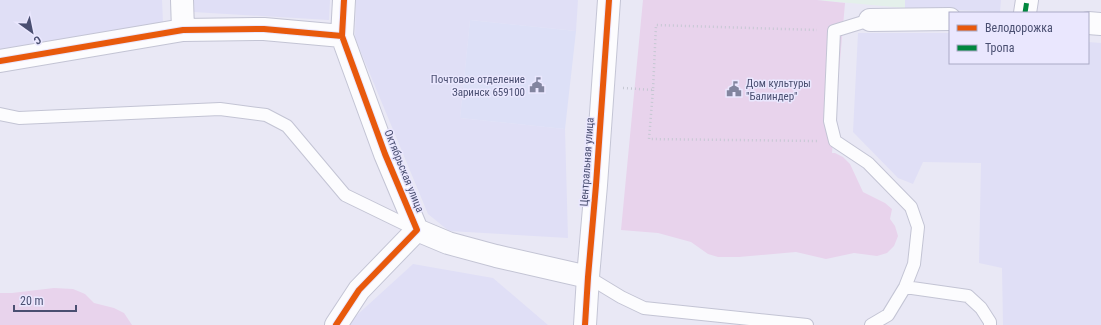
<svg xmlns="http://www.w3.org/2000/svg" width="1101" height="325" font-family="'Roboto Condensed',sans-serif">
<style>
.residential{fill:#e0dff6}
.commercial{fill:#dde0f7}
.education{fill:#e4f0eb}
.green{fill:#e8d3ec}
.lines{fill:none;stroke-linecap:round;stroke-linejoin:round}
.lane-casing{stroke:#c3c4d4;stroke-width:14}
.street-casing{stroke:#c3c4d4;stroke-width:24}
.secondary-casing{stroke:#c4c5d5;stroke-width:24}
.path{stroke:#c6c8d3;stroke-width:2.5;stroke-dasharray:1 3;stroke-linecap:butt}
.lane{stroke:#fcfcfe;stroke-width:12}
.street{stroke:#fcfcfe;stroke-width:22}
.secondary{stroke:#fcfcfe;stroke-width:22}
.quiet{stroke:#00873e;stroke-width:5;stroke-dasharray:10 5;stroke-linecap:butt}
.cycleway-casing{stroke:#eae7fe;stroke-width:8}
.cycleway{stroke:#e8590c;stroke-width:6}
.labels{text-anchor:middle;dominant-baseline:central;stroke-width:3;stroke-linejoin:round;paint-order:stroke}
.poi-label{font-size:11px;fill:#4a4f71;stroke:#eae7fe;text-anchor:end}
.street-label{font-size:11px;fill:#4a4f71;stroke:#eae7fe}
</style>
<rect width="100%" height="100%" fill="#e9e8f5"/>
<path class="residential" d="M0 0H162L163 22 0 51Z
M192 0H330L329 20 193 12Z
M356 0H578L576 31 470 20 460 118 565 129 568 238 449 231 428 214 355 38Z
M905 0H1001L1000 12 905 8Z
M858 33H950V63H1088V42L1101 43V325H1003L1002 268 979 263 981 163 923 162 913 184 898 178 853 132Z
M413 264 493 278 548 325H346Z"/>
<path class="commercial" d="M470 20 576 31 565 129 460 118Z"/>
<path class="education" d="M817 0H905V8Z"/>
<path class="green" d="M643 0H817L845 3 832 153H835L843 157 850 164 863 192 885 203 892 209 890 219 895 226 898 236 894 246 887 253 877 256 854 253 826 259 796 252 739 257H718L708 254 691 242 658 233 621 230Z
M54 288 73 289 85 294 94 303 114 308 124 313 132 325H0V293H12Z"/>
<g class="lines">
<g class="lane-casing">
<path id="lane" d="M870 20 834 31 830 121 835 141 868 163 911 207 918 227 914 264 905 287 888 315 871 325
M0 114 19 118 220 109 266 115 287 126 345 195 415 229
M588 277 621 297 644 308 807 325
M905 287 968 296 981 308 990 322V325"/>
</g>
<g class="street-casing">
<path id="street" d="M182 0 183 30
M1025 13 1027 0
M870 20 950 19
M1088 23 1101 24
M0 61 183 30 264 29 342 36
M417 230 448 243 496 256 588 277
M336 325 359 290 417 230 385 154 342 36 344 0"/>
</g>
<g class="secondary-casing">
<path id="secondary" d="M585 325 588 277 596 185 609 0"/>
</g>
<path class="path" d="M623 88 653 90 656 25 817 30
M653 90 649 139 818 141"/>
<use href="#lane" class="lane"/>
<use href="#street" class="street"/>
<use href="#secondary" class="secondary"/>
<path class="quiet" d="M1025 13 1027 0"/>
<g class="cycleway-casing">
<path id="cycleway" d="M0 61 183 30 264 29 342 36
M336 325 359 290 417 230 385 154 342 36 344 0
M585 325 588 277 596 185 609 0"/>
</g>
<use href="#cycleway" class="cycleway"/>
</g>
<defs>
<g id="civic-bare" transform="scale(1.2)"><path d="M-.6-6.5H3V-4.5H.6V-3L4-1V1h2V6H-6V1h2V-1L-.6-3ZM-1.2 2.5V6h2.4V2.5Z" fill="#82859f" stroke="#eae7fe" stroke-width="2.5" paint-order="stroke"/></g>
</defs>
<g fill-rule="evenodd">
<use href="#civic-bare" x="537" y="85"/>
<use href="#civic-bare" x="734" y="89"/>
</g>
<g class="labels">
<g class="poi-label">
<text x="525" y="79">Почтовое отделение<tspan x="525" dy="13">Заринск 659100</tspan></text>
<text x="746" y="83" text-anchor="start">Дом культуры<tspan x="746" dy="13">"Балиндер"</tspan></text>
</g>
<g class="street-label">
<text transform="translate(587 162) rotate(-86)">Центральная улица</text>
<text transform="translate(404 171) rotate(68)">Октябрьская улица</text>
</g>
</g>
<rect x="949" y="12" width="140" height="52" fill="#eae7fe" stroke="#aaaac6"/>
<rect x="957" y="25" width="20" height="6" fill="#e8590c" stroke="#aaaac6"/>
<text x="985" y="32" font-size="12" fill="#4a4f71">Велодорожка</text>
<rect x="957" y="45" width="20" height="6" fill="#00873e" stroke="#aaaac6"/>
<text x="985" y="52" font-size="12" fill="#4a4f71">Тропа</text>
<g transform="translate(32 32) rotate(147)" stroke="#eae7fe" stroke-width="3" paint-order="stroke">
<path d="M0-3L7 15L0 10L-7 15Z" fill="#4a4f71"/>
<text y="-6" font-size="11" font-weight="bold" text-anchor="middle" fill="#4a4f71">С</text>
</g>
<path d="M14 305v6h62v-6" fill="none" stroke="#4a4f71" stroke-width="2"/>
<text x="20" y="305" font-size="12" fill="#4a4f71" stroke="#eae7fe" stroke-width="3" paint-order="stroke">20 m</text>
</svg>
